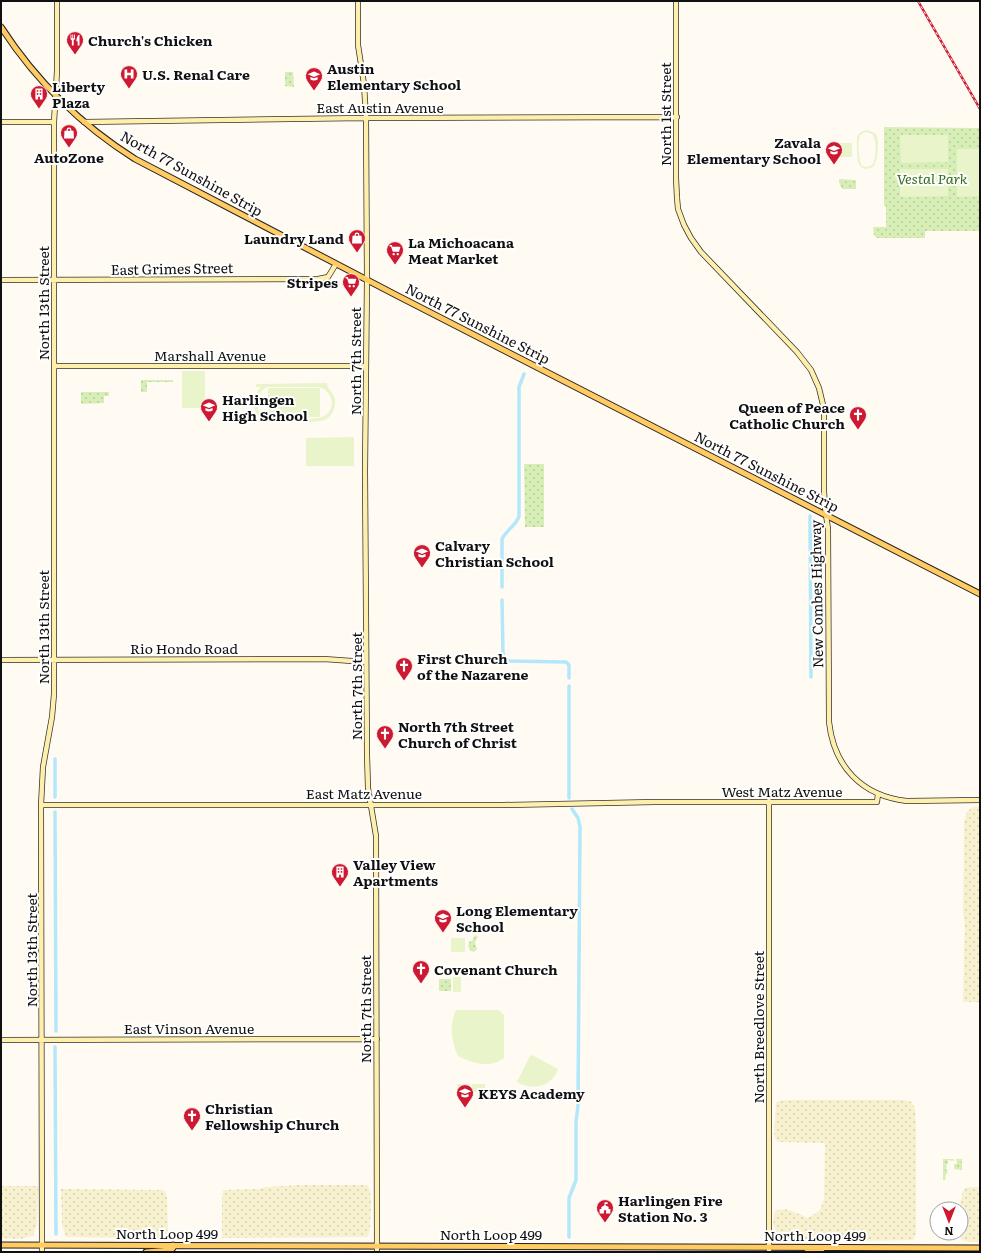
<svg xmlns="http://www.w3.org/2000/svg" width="981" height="1253" font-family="Literata,serif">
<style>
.farmland{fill:url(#farmland-dots)}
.green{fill:url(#green-dots)}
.pitch{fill:#e9f4ca;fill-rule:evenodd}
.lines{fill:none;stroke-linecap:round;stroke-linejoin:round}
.canal{stroke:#b2e7fc;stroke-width:3.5}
.secondary-casing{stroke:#323232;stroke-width:6}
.primary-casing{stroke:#212121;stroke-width:7}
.secondary{stroke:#ffefad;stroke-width:4.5}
.primary{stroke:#ffcb62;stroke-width:5}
.rail-casing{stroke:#cd1a32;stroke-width:2.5}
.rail{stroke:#fff;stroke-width:1;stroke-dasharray:3;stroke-linecap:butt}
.labels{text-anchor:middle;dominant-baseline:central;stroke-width:4;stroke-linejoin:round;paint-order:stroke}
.poi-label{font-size:14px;font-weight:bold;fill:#101010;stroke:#fff;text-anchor:start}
.street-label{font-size:14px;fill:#101010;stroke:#fff}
.park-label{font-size:14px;font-style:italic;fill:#326e19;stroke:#fff}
</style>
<defs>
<pattern id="farmland-dots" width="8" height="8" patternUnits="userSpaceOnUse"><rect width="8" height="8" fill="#f8f1cf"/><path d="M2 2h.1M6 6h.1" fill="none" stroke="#d4ceb1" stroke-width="1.8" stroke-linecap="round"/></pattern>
<pattern id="green-dots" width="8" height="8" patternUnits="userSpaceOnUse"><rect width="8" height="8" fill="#d8eeb7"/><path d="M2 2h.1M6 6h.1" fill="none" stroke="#b8cb9c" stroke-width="1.8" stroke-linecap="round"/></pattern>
</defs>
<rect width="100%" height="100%" fill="#fffbf2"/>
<path class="farmland" d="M980 806V1002H963L964 943 965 928 963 913 964 821 967 812 973 807Z
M789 1100H904L912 1102 915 1109 916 1125V1234L913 1240 860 1241 837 1239 829 1241H793L784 1240 778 1236 773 1224 775 1211 784 1209 792 1211 808 1218 819 1211 821 1208 824 1198 825 1143 781 1142H778L775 1138 774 1133 776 1103 778 1101Z
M301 1185H367L370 1190 371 1206 370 1227 369 1233 367 1237 222 1238V1202L223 1190 260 1189 265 1187Z
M1 1186H38L37 1224 33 1236 20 1239 1 1238Z
M972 1187H980V1241L975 1242 965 1241 961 1239 959 1233H961V1209H959L963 1191 965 1188Z
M61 1189 163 1190 165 1191 167 1197 168 1231 166 1237 164 1238 66 1237 62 1225Z"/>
<path class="green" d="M285 72H293L294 87 285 86Z
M884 127 980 128V231H925V238H877L874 235 873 227H886V206H884Z
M839 179 856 180V189H842L839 182Z
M141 380H173V382H147V392H141Z
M81 392H109V396H104V403L81 404Z
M524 464H544V527H525Z
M475 935 478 937 475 942 477 949 474 952 471 951 468 947 469 942 472 941Z
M439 979H451V991H439Z
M943 1159H954V1161L948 1160V1164L944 1165H947L946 1169 948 1173 946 1174 945 1180H943Z
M956 1159H962V1170L954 1169V1164H957Z
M938 1250H980V1252H938Z"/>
<path class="pitch" d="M866 130C871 131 875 132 877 136 879 143 878 162 873 167 857 174 857 159 857 148 857 144 856 138 858 135 860 132 863 131 866 130ZM866 132 872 134C877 140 877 158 872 165L867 167 862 166C859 161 857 141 860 136 862 133 863 133 866 132Z
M900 135H948V162L901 163Z
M839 143H852V157H838Z
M957 149H980V196L957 197Z
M900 169H948V196L900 197Z
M182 371H205V408H182Z
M327 383C327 392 339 394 334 409 332 414 329 418 324 420 317 423 272 423 265 420 250 414 251 397 261 387H256V384ZM267 387H319C334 391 337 411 322 417 316 420 271 420 266 417 261 415 257 410 257 405 256 397 260 391 267 387Z
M268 388H320V417H268Z
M354 437V466H306V438Z
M451 938H465V952H451Z
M453 977H461V992H453Z
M456 1010H499L504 1015V1058C490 1069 471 1063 458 1056 451 1041 449 1025 456 1010Z
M532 1055 558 1069C552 1087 532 1091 517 1082L530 1056Z
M457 1084H470V1092H457Z
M472 1084H485V1092H472Z"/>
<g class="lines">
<path class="canal" d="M810 516 811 677
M502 587V539C506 530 517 525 519 516V387L524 374
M502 600 503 653 505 660 510 661 566 662 569 665V678
M569 686V798
M55 759V797
M55 812 56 1031
M55 1047 56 1234
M569 1237V1198L576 1180V1122L578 1106 580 827 578 818 572 809"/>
<g class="secondary-casing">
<path id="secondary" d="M358 1V45L364 84 366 118 367 279 365 471 367 755 368 788 376 836 377 1252
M676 1V178L677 198 678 209 684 225 691 238 701 252 797 352 811 370 819 388 824 409V491L825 507 828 529 829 722C834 767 862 796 907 801L980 800
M1 122H54
M84 122 366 118 677 117
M1 280 318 279 328 277 336 264
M55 366H365
M1 660 324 659 366 662
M41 805H503L655 802H877L878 794
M1 1040 377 1039
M42 1252 41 805 43 767 52 717 54 694V122L57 71V1
M769 1252V801"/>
</g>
<g class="primary-casing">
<path id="primary" d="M1 27C36 81 81 125 135 159L396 295 980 594
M1 1245 980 1248
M146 1252 171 1250 173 1248V1245
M807 1252 822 1249"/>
</g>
<use href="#secondary" class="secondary"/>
<use href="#primary" class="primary"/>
<g class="rail-casing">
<path id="rail" d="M918 1 980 109"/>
</g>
<use href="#rail" class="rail"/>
</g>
<defs>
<g id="restaurant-pin" transform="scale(0.9)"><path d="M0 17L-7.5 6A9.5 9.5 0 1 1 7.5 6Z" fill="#cd1a32" stroke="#fff"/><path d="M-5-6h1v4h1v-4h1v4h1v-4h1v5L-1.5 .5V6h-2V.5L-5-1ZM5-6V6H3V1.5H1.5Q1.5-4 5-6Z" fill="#fff"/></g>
<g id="hospital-pin" transform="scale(0.9)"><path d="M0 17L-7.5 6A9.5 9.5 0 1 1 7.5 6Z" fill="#cd1a32" stroke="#fff"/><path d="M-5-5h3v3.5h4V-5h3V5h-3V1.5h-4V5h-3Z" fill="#fff"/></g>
<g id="school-pin" transform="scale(0.9)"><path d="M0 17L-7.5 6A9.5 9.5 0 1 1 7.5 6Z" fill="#cd1a32" stroke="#fff"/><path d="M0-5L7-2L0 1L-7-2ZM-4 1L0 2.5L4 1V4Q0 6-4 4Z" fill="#fff"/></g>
<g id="building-pin" transform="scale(0.9)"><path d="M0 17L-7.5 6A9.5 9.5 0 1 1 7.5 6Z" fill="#cd1a32" stroke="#fff"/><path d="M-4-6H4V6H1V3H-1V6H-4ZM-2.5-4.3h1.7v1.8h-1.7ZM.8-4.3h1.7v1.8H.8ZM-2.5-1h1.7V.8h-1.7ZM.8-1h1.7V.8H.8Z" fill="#fff"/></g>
<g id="shop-pin" transform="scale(0.9)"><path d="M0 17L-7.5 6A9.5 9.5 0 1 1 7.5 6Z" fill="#cd1a32" stroke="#fff"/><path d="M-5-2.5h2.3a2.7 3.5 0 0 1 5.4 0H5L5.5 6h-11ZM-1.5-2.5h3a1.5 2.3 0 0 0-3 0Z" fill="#fff"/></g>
<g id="supermarket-pin" transform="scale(0.9)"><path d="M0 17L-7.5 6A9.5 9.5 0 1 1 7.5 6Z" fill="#cd1a32" stroke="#fff"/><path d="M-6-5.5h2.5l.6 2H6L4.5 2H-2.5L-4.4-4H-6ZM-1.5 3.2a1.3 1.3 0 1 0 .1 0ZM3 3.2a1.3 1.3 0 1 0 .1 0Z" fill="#fff"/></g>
<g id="church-pin" transform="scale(0.9)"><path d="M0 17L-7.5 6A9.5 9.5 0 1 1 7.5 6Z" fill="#cd1a32" stroke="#fff"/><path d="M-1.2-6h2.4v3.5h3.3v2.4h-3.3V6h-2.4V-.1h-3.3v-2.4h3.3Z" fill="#fff"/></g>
<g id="civic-pin" transform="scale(0.9)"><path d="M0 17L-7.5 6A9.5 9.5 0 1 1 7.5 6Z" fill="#cd1a32" stroke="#fff"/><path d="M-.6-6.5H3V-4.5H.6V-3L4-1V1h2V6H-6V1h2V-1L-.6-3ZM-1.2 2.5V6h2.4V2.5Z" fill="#fff"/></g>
</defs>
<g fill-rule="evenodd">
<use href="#restaurant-pin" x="75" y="40"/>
<use href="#hospital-pin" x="129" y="74"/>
<use href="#school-pin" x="314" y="76"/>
<use href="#building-pin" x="39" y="94"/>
<use href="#shop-pin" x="69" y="133"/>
<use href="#school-pin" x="834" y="150"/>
<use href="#shop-pin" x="357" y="238"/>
<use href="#supermarket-pin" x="395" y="250"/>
<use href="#supermarket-pin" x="351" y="282"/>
<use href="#school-pin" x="209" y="407"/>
<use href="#church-pin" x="858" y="415"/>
<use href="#school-pin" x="422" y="553"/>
<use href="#church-pin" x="404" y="666"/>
<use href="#church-pin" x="385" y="734"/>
<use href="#building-pin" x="340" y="872"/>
<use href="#school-pin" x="443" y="918"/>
<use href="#church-pin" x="421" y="969"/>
<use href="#school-pin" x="465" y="1093"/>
<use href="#church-pin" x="192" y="1116"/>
<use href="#civic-pin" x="605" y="1208"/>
</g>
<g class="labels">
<g class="poi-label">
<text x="88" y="40">Church's Chicken</text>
<text x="327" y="68">Austin<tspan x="327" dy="16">Elementary School</tspan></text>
<text x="142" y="74">U.S. Renal Care</text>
<text x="52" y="86">Liberty<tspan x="52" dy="16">Plaza</tspan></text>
<text x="821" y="142" text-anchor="end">Zavala<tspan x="821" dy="16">Elementary School</tspan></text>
<text x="69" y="157" text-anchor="middle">AutoZone</text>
<text x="344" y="238" text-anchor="end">Laundry Land</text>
<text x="408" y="242">La Michoacana<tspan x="408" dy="16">Meat Market</tspan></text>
<text x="338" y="282" text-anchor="end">Stripes</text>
<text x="222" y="399">Harlingen<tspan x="222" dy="16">High School</tspan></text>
<text x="845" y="407" text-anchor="end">Queen of Peace<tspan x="845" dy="16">Catholic Church</tspan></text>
<text x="435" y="545">Calvary<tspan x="435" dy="16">Christian School</tspan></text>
<text x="417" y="658">First Church<tspan x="417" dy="16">of the Nazarene</tspan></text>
<text x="398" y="726">North 7th Street<tspan x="398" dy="16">Church of Christ</tspan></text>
<text x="353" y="864">Valley View<tspan x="353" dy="16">Apartments</tspan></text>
<text x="456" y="910">Long Elementary<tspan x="456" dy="16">School</tspan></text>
<text x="434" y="969">Covenant Church</text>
<text x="478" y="1093">KEYS Academy</text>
<text x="205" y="1108">Christian<tspan x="205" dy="16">Fellowship Church</tspan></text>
<text x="618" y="1200">Harlingen Fire<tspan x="618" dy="16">Station No. 3</tspan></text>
</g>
<g class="street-label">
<text x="380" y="107">East Austin Avenue</text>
<text transform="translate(665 114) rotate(-90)">North 1st Street</text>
<text transform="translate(192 173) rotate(29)">North 77 Sunshine Strip</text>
<text transform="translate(172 268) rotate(-1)">East Grimes Street</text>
<text transform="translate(43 303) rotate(-90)">North 13th Street</text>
<text transform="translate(478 323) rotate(27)">North 77 Sunshine Strip</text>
<text x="210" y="355">Marshall Avenue</text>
<text transform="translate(355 361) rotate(-90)">North 7th Street</text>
<text transform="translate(767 471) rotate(27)">North 77 Sunshine Strip</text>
<text transform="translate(816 594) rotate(-91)">New Combes Highway</text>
<text transform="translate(43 627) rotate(-90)">North 13th Street</text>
<text x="184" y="648">Rio Hondo Road</text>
<text transform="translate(356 686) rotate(-90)">North 7th Street</text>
<text x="782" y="791">West Matz Avenue</text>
<text x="364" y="793">East Matz Avenue</text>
<text transform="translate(31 950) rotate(-90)">North 13th Street</text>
<text transform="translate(365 1009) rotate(-90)">North 7th Street</text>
<text transform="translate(758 1027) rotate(-90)">North Breedlove Street</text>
<text x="189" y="1028">East Vinson Avenue</text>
<text x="167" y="1233">North Loop 499</text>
<text x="491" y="1234">North Loop 499</text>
<text x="815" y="1235">North Loop 499</text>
</g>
<g class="park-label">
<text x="932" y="178">Vestal Park</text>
</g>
</g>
<rect width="981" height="1253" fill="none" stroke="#101010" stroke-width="4"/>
<g transform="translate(949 1221) rotate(180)"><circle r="19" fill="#ffffff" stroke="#9f9f9f"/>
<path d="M0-3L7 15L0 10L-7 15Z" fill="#cd1a32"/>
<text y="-6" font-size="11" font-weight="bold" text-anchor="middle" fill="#101010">N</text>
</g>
</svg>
